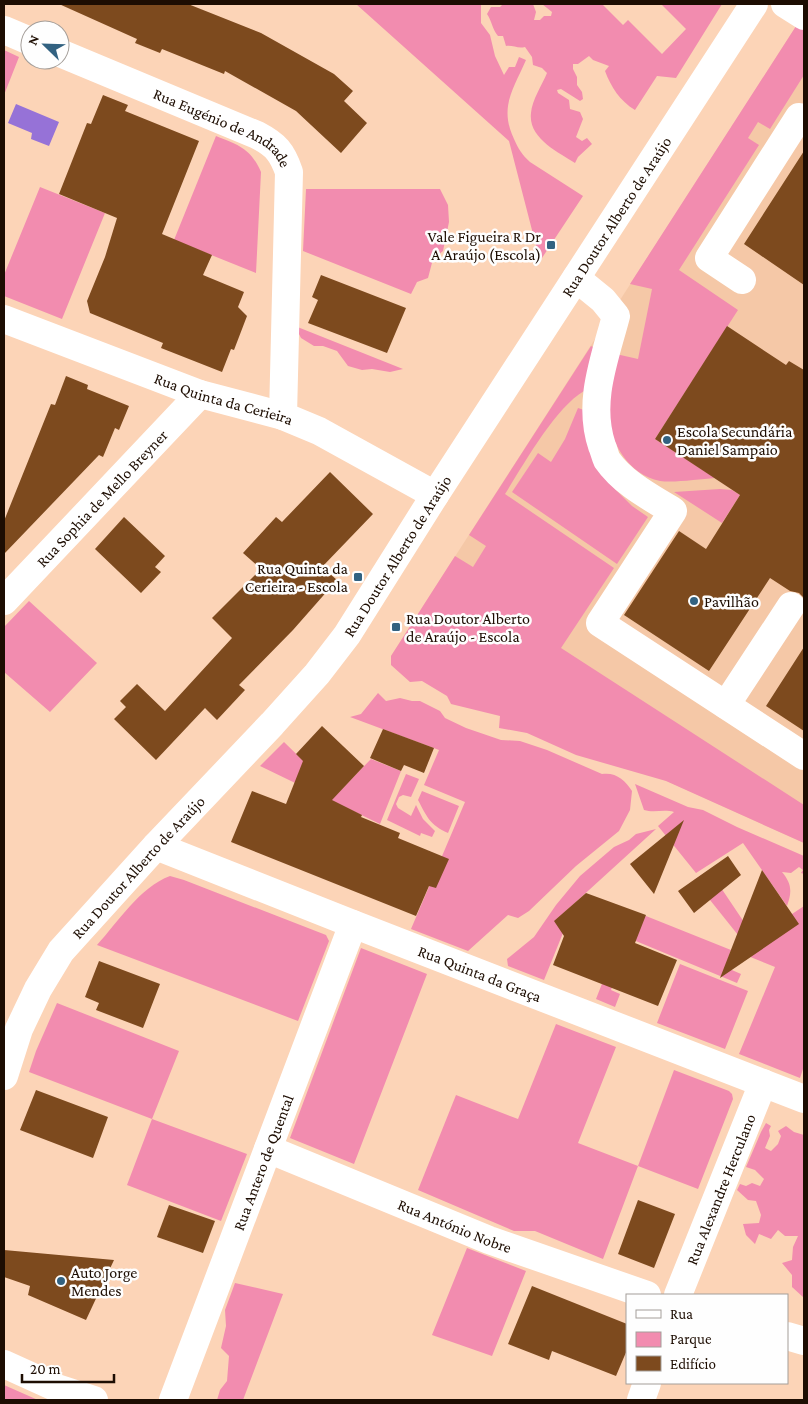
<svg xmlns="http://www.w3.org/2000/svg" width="808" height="1404" font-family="'Crimson Pro',serif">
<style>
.built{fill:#f5c8a7}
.green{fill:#f28caf}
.water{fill:#9672d7}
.building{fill:#7d4a1e}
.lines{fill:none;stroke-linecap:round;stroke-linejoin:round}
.minor{stroke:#fff;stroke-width:28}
.major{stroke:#fff;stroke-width:28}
.poi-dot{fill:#326281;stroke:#fefefe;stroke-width:2}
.labels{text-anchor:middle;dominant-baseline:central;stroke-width:5;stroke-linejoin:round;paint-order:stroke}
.street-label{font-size:16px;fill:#1d0d02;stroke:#fefefe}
.poi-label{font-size:16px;fill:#1d0d02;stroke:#fefefe;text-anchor:start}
</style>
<rect width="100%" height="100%" fill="#fcd4b7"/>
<path class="built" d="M804 14V843L391 656Z"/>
<path class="green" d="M356 4H481V23L490 35 495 56 504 75 509 67H515L519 57 526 60C513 90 499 107 514 139 518 148 522 155 530 162L583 196 540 261 509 141Z
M503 4H533L536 12 534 20H540L544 16H551L552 12 542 4H602L623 25 628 20 662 54 686 29 661 4H722L676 78 657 76 635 110C620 101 611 87 605 71L609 66 593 60 589 56 578 64H573V69L577 77V85L582 92 583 99 580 101 561 89 557 90 558 93 569 100 570 109 580 112 583 119 576 137 582 141 587 138 592 144 578 157 575 163C558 152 528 138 531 113 532 100 542 85 547 73L542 68 533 65 532 57 525 47C518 49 513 45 506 46L503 36H498C492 29 492 21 487 14L491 7H500Z
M798 23 804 29V75L770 129 758 122 748 138 759 145 679 270 738 310 655 439 715 478C700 479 674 483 660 481 629 475 609 442 608 412 607 397 613 370 616 354L638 359 652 289 630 284Z
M4 50 19 57 4 95Z
M216 136C239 145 251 149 261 172L256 273 174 240Z
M40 187 105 213 62 319 4 296V275Z
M306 189H440L448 205 449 222 443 251 433 259 428 278 417 282 411 294 303 251Z
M295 326 403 369 390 372 372 369 362 370 348 366 337 351 323 346H314L301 338Z
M591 346 595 348 584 391C555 408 524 464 505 494L614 568 561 648 804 805V843L666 781 576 755 527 733 499 728 500 716 451 704 447 696 422 681 410 682 391 665V656L455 556 473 567 486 546 469 535Z
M578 408 584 410 608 482 632 506 648 517 617 564 512 492 538 453 551 462 565 439Z
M720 489 732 490 740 495 722 523 674 492Z
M29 601 97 663 50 712 4 672V627Z
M378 693 386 701 400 698 412 701H420L440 711 445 718 466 728 501 740 520 741 547 750 602 774C616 772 625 780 632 791L630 810 619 831 576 866 529 911 518 918 508 915 468 951 411 929 465 802 424 785 439 750 350 717 361 714Z
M284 742 337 794 371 759 401 771 380 824 260 766Z
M406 774 419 779 411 797 403 795 399 797 396 804 398 808 411 816 416 805 423 819 435 831 432 837 421 833 420 836 387 820Z
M635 784 688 807 703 810 737 827 804 856V874L801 873 803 870 799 867 791 873 782 872C792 884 792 892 787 906L743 843 696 873 658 826 674 812C664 809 654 813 644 810Z
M422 791 459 806 448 833C430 825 427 817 418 800Z
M656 829 555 921 565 928 544 980 508 966 507 959 534 937 556 905 580 876 614 847 629 840 636 834Z
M709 870 750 931 783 920 804 906V1066L800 1078 739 1054 775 967 743 954 746 945 694 880Z
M170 876 184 880 326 935 329 941 298 1021 97 945C118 922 140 887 170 876Z
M646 916 731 950 725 967 741 974 737 983 631 939 611 990 620 994 615 1007 596 999 623 930Z
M361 948 427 974 354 1164 290 1138Z
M680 964 748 991 725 1049 657 1023Z
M57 1003 179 1051 152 1119 247 1154 221 1221 127 1185 152 1119 29 1072 36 1051Z
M556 1024 616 1047 578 1143 638 1166 674 1070 729 1091 732 1094 733 1099 698 1189 638 1166 603 1259 535 1231H514L418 1190 456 1095 518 1119Z
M766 1123 771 1126 769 1130 770 1136 765 1148 771 1151 778 1144 781 1136 778 1131 786 1126 794 1132 804 1135V1296L803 1297 792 1287V1275L782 1263 792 1260 793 1247 798 1236H785L778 1230 771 1239 759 1234 755 1244 746 1235 743 1224 759 1223 761 1215 756 1201 748 1200 737 1190 740 1184 746 1186 752 1183 760 1186 764 1179 755 1170 746 1167 761 1132Z
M467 1248 526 1271 492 1356 432 1335Z
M235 1283 283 1294 243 1400H217L220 1390 227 1381 229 1356 221 1348 226 1326 225 1310Z
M4 1385 38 1400H4Z"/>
<path class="water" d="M16 104 59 122 49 146 31 139 32 133 8 123Z"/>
<path class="building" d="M59 4H188L261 33 334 74 353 91 344 101 367 123 341 153 296 111 225 71 224 74 162 49 160 53 135 43 137 39Z
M103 95 128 105 125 111 199 141 162 234 212 255 203 275 244 292 238 307 247 316 234 350 231 349 222 372 161 348 163 343 90 313 87 301 105 257 117 218 59 194 87 123 91 124Z
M804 151V285L744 244Z
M321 275 406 308 387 353 308 323 318 300 312 297Z
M727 326 786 365 789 361 804 370V598L799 593 790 591 770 578 709 671 624 615 679 531 706 549 740 495 655 439Z
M66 376 88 385 87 389 129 406 119 430 115 428 103 457 99 455 4 554V521L51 404 55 405Z
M330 472 373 514 322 567 337 580 293 630 239 685 245 690 217 720 205 708 156 760 114 719 126 707 120 701 137 684 165 711 232 638 212 618 261 569 243 553 276 517 282 522Z
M124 517 165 556 155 567 161 572 141 593 95 549Z
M804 647V731L766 706Z
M322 726 364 766 332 800 362 815 361 817 400 833 398 838 449 859 436 888 429 886 416 916 231 842 252 791 286 804 303 761 296 754Z
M383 729 434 748 424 773 404 765 401 771 370 758Z
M684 820 654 894 630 864Z
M728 856 741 875 694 913 678 891Z
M762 870 799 924 720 978Z
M586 893 646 915 635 943 677 960 658 1006 553 965 564 936 554 921Z
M99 961 160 984 143 1028 96 1010 99 1003 85 997Z
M36 1090 108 1117 93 1158 20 1130Z
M638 1200 675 1214 654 1268 618 1254Z
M169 1205 215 1221 203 1253 157 1237Z
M4 1250 114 1260 86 1320 28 1295 30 1286 4 1277Z
M532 1286 627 1324V1350L616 1376 552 1351 549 1360 508 1344Z"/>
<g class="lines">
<g class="minor">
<path d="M785 4 804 16"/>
<path d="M4 30 30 41"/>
<path id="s1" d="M60 53 257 135C276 145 282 152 289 172L283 416"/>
<path d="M576 278 603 300 616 316C605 358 587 402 602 446 604 450 605 456 607 460 623 483 650 497 673 511L600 623 804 756"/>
<path d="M742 280 709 258 799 117 804 121"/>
<path id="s2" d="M4 319 200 394 283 416 319 431 435 495"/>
<path id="s3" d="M4 601 200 394"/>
<path d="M726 705 791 606"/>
<path id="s4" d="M156 846 353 924 804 1099"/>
<path id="s5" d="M268 1149 489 1240 647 1295"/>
<path id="s6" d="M678 1295 763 1083"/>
<path d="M787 1336 804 1341"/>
<path d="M4 1364 57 1388 94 1400"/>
<path id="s7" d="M173 1400 353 924"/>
<path d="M641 1400 647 1383"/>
</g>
<path class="major" id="s8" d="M4 1076 19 1029 38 989 61 951 156 846 272 724 317 674 347 635 435 495 754 4"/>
</g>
<g class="poi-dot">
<rect x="546" y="240" width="10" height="10" rx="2.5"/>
<circle cx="667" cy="440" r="5"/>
<rect x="353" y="572" width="10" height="10" rx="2.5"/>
<circle cx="694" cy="601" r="5"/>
<rect x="391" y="622" width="10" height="10" rx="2.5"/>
<circle cx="61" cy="1281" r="5"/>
</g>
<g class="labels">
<g class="street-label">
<text stroke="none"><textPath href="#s1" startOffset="180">Rua Eugénio de Andrade</textPath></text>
<text stroke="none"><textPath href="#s8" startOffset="1062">Rua Doutor Alberto de Araújo</textPath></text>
<text stroke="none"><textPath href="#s2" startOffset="234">Rua Quinta da Cerieira</textPath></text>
<text stroke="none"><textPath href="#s3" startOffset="142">Rua Sophia de Mello Breyner</textPath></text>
<text stroke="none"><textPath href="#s8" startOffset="658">Rua Doutor Alberto de Araújo</textPath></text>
<text stroke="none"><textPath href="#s8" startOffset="252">Rua Doutor Alberto de Araújo</textPath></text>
<text stroke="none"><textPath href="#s4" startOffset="348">Rua Quinta da Graça</textPath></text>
<text stroke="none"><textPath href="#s7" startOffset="254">Rua Antero de Quental</textPath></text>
<text stroke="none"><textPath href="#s6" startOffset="114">Rua Alexandre Herculano</textPath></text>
<text stroke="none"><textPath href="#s5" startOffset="202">Rua António Nobre</textPath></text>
</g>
<g class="poi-label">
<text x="541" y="236" text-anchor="end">Vale Figueira R Dr<tspan x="541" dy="18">A Araújo (Escola)</tspan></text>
<text x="677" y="431">Escola Secundária<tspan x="677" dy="18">Daniel Sampaio</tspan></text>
<text x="348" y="568" text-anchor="end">Rua Quinta da<tspan x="348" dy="18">Cerieira - Escola</tspan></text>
<text x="704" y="601">Pavilhão</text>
<text x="406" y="618">Rua Doutor Alberto<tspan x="406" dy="18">de Araújo - Escola</tspan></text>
<text x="71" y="1272">Auto Jorge<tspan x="71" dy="18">Mendes</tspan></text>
</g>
</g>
<rect width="808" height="1404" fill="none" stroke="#1d0d02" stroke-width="10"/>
<rect x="626" y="1294" width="162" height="90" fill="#fefefe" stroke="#a49e99"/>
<rect x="636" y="1310" width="25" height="8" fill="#ffffff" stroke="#a49e99"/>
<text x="670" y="1319" font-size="15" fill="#1d0d02">Rua</text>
<rect x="636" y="1332" width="25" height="15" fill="#f28caf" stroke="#a49e99"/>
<text x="670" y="1344" font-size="15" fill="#1d0d02">Parque</text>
<rect x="636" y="1356" width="25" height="15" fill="#7d4a1e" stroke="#a49e99"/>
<text x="670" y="1369" font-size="15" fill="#1d0d02">Edifício</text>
<g transform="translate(45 45) rotate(293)"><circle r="24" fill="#fefefe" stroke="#a49e99"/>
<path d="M0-4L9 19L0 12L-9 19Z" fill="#326281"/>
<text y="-8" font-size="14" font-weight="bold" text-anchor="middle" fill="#1d0d02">N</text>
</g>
<path d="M22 1374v8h92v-8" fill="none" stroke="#1d0d02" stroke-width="2.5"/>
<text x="30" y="1374" font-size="15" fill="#1d0d02" stroke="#fefefe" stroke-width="4" paint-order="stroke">20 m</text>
</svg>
